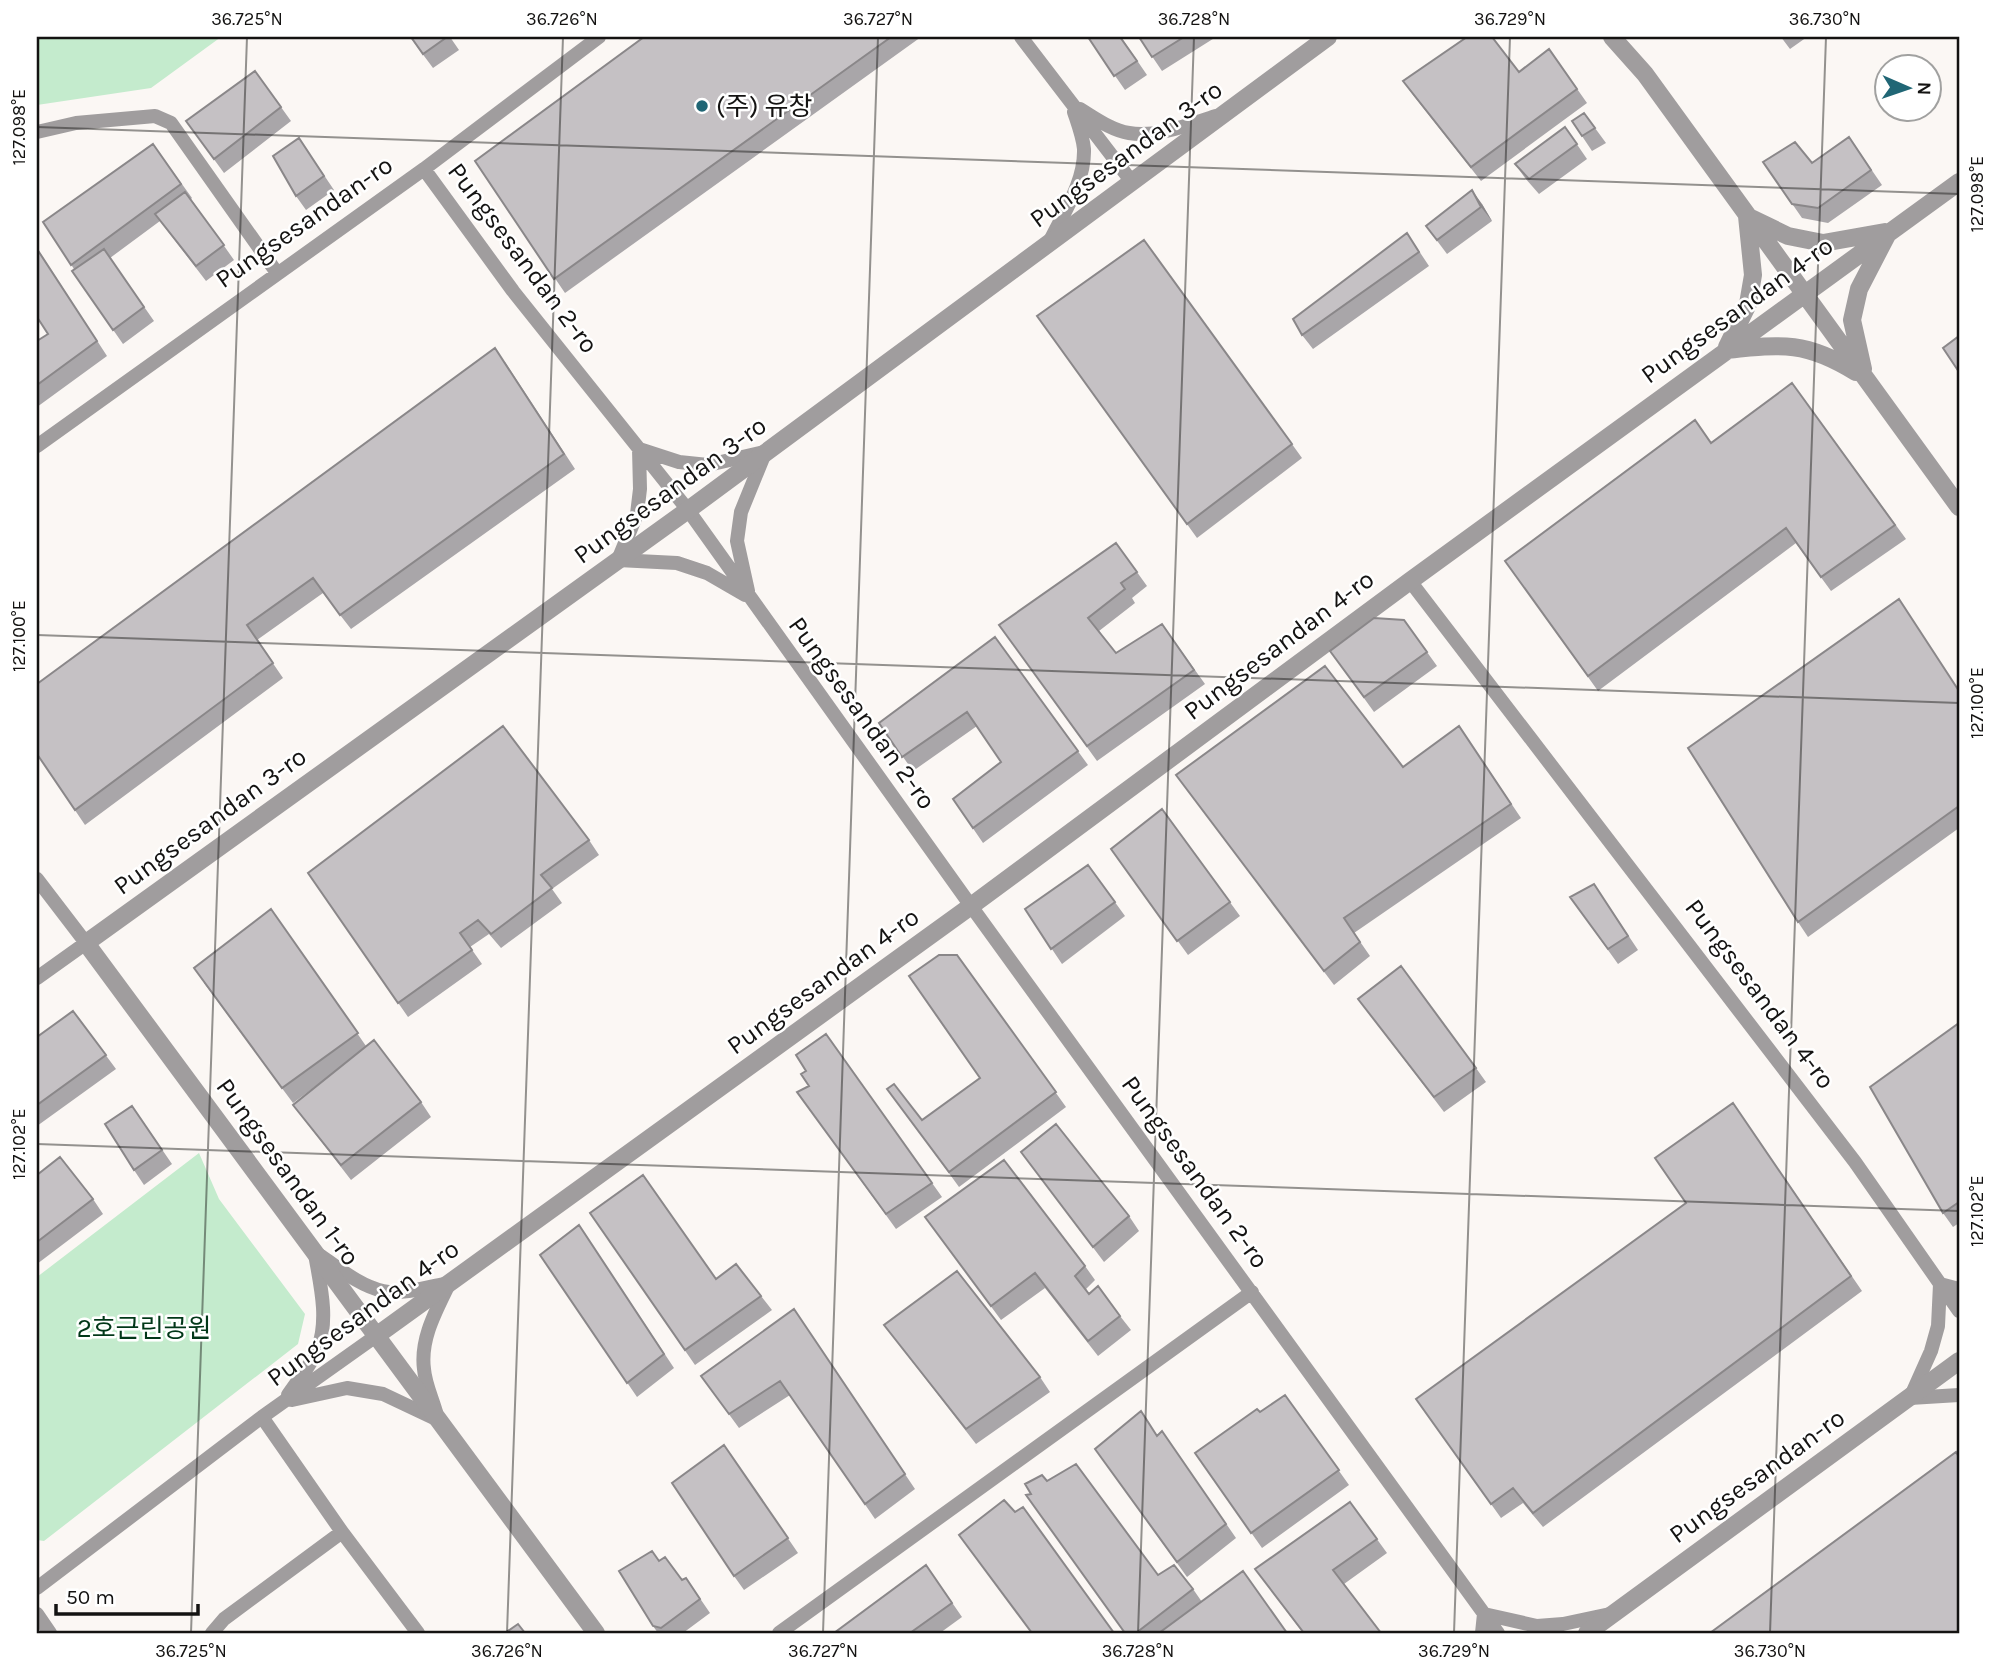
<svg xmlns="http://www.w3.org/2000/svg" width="1996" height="1670" font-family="Karla,'Noto Sans KR',sans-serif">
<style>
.green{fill:#c4ebcd}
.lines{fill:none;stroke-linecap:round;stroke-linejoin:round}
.minor{stroke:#a09d9e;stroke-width:14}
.tertiary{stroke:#a09d9e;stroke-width:18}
.wall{fill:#a9a6a9}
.shaded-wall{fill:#8a8789}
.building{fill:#c5c1c4;stroke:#8a8789;stroke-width:2}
.ticks{fill:none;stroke:#141312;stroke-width:2;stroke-opacity:0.45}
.poi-dot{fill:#206675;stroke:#fff;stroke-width:2.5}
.labels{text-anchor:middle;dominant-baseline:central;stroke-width:5;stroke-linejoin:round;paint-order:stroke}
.poi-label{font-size:26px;fill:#141312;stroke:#fff;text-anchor:start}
.street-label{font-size:26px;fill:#141312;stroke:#fff}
.park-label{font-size:26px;fill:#013718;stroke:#fff}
.neatline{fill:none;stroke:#141312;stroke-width:2.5}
.ticks-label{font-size:18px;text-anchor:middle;fill:#141312}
</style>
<rect width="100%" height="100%" fill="#fbf7f4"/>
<path class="green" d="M37 37H221L151 88 37 105Z
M199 1153 219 1199 305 1314 298 1344 44 1541 37 1540V1277Z"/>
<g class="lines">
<path class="minor" d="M1021 37 1132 182
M1080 109C1095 118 1111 130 1129 133 1157 138 1190 124 1216 116
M37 132 76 123 155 116 171 123 277 273
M424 169 513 291 688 510 971 906 1498 1633
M1050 241C1064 212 1085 182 1084 149 1083 137 1078 124 1074 112
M37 446 424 169 599 37
M1410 581 1855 1162 1959 1311
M748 591 737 541 741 512 765 453
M745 595 707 573 677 563 618 560 637 514 640 489 639 449 679 462 708 465 764 452
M37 879 86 943 37 978
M321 1256C340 1269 360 1286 383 1291 403 1295 428 1287 448 1283
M1959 1289 1940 1284 1938 1326 1931 1351 1910 1398 1959 1395
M288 1395C298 1380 312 1364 318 1348 329 1318 320 1284 315 1254
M292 1400 347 1388 383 1394 438 1420
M436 1412C432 1398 425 1383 424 1369 420 1339 436 1311 449 1284
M262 1417 342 1532 418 1633
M37 1588 262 1417 376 1336
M37 1614 50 1633
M212 1633 224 1619 342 1532
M779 1633 1252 1292
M1482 1633 1484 1614 1537 1626 1563 1624 1610 1614"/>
<path class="tertiary" d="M1612 37 1645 74 1959 507
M1751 218 1788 236 1823 243 1885 232
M1727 347 1748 304 1753 275 1747 216
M1726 350C1782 344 1806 341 1856 372
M1863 369 1852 320 1859 289 1887 235
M376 1336 971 906 1410 581 1959 182
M596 1633 86 943 688 510 1328 37
M1587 1633 1959 1361"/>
</g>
<path class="wall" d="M410 37H450L459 50 433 68Z
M644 37H921L565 293 475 161Z
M1088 37H1121L1147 75 1125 90Z
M1139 37H1216L1162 71Z
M1781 37H1807L1790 49Z
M1549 49 1587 103 1481 181 1413 95 1403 81 1519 72Z
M255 71 291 121 224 173 186 121Z
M1584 113 1606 143 1592 151 1572 121Z
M1565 127 1587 159 1539 194 1525 178 1515 164Z
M1849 137 1882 185 1828 223 1802 218 1763 162 1812 163Z
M299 138 334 190 306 210 296 196Z
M153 144 192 198 191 199 234 260 206 281 160 221 110 258 154 321 123 344 72 271 74 269 43 222Z
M1482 204 1492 221 1447 254 1426 226Z
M1407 233 1429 266 1313 349 1302 335Z
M1144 240 1302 458 1197 538 1037 316Z
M37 248 107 356 37 407V341L48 334Z
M505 362 575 469 351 629 323 593 257 640 283 678 85 825 37 754Z
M1792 383 1906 539 1831 591 1796 543 1598 691 1505 561 1711 443Z
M1116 543 1147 586 1132 598 1135 603 1099 631 1116 653 1162 624 1205 684 1097 761 999 625Z
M1404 620 1437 666 1374 712 1330 651Z
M995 637 1088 765 983 843 953 799 1001 762 977 726 913 771 879 723Z
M1959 690V828L1808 937 1798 922Z
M1459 726 1521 818 1354 933 1370 956 1334 985 1176 775 1403 767Z
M1162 809 1240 916 1188 955 1111 849Z
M589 840 599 855 552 889 562 903 501 948 489 934 470 947 482 964 408 1017 308 873Z
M1088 865 1125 916 1062 964 1025 909Z
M1594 884 1638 950 1618 964 1570 897Z
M271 909 366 1046 421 1102 431 1117 351 1180 293 1105 324 1080 293 1103 204 983Z
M957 955 1066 1107 959 1187 898 1103 922 1120 980 1078Z
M1358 999 1476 1068 1486 1082 1444 1112Z
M73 1011 116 1069 37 1126V1037Z
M1959 1023V1223L1953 1227 1943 1213Z
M826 1034 942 1197 896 1229 797 1092 809 1086 806 1071Z
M1733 1103 1862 1291 1543 1527 1523 1503 1501 1518 1416 1399 1686 1203Z
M132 1106 172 1164 144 1185 134 1170Z
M1021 1152 1129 1216 1139 1231 1104 1262Z
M37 1175 93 1199 103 1214 37 1264Z
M590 1213 716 1279 761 1296 772 1310 695 1365Z
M925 1217 1085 1266 1095 1280 1086 1289 1089 1294 1120 1316 1131 1330 1098 1356 1045 1288 1001 1320Z
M589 1240 674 1368 637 1397 540 1255Z
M794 1309 915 1489 875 1519 790 1395 739 1428 701 1376Z
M884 1325 1040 1377 1050 1392 976 1444Z
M1285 1395 1349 1485 1262 1548 1195 1453 1260 1412Z
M1162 1431 1236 1538 1187 1577 1095 1449 1158 1436Z
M724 1445 798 1553 744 1590 734 1576Z
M1047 1481 1158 1575 1193 1589 1202 1602 1287 1633H1125L1031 1494Z
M1350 1502 1387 1553 1344 1584 1381 1633H1303L1255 1569Z
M652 1551 659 1561 682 1580 686 1578 710 1613 683 1633H658L653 1626Z
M926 1565 962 1617 940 1633H834Z"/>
<path class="shaded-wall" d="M1472 190 1482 204 1492 221 1481 207Z"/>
<path class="building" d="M411 37H447L423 54Z
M644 37H891L554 279 475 161Z
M1088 37H1120L1137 61 1114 76Z
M1139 37H1184L1152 57Z
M1467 37H1492L1519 72 1549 49 1577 89 1471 167 1403 81Z
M255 71 281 107 214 159 186 121Z
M1584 113 1595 128 1582 136 1572 121Z
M1565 127 1577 144 1529 179 1515 164Z
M1849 137 1871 170 1818 208 1792 204 1763 162 1795 142 1812 163Z
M299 138 324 176 296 196 273 156Z
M153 144 181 184 71 265 43 222Z
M1472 190 1481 207 1437 240 1426 226Z
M185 192 224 245 196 266 155 214Z
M1407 233 1419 252 1302 335 1293 319Z
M1144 240 1292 444 1187 524 1037 316Z
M37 249 97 341 37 385V341L48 334 37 317Z
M104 249 144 307 113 330 72 271Z
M1959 336V372L1943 348Z
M495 348 564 454 340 615 313 578 247 625 273 663 75 810 37 754V684Z
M1792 383 1895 525 1821 577 1786 528 1588 676 1505 561 1695 420 1711 443Z
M1116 543 1137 572 1121 583 1125 589 1088 618 1116 653 1162 624 1194 670 1087 746 999 625Z
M1899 599 1959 691V806L1798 922 1688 748Z
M1374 618 1404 620 1427 652 1364 697 1330 651Z
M995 637 1078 751 973 828 953 799 1001 762 967 712 902 757 879 723Z
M1325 666 1403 767 1459 726 1511 804 1344 918 1360 942 1324 971 1176 775Z
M503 726 589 840 541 875 552 888 491 934 478 920 460 933 472 950 398 1003 308 873Z
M1162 809 1230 902 1177 941 1111 849Z
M1088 865 1115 902 1051 949 1025 909Z
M1594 884 1628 936 1608 949 1570 897Z
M271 909 358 1033 282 1088 194 968Z
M939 955H957L1056 1092 949 1172 887 1089 894 1084 922 1120 980 1078 909 976Z
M1401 966 1476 1068 1434 1097 1358 999Z
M73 1011 106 1055 37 1105V1037Z
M1959 1023V1202L1943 1213 1870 1087Z
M826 1034 932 1183 886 1214 797 1092 809 1086 801 1074 806 1071 796 1055Z
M374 1040 421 1102 341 1165 293 1105Z
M1733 1103 1851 1276 1533 1513 1513 1488 1491 1504 1416 1399 1686 1203 1655 1158Z
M132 1106 162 1150 134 1170 105 1124Z
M1056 1124 1129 1216 1093 1247 1021 1152Z
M60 1157 93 1199 37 1242V1175Z
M1004 1160 1085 1266 1075 1276 1089 1294 1098 1286 1120 1316 1088 1341 1035 1273 991 1306 925 1217Z
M643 1175 716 1279 736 1264 761 1296 685 1350 590 1213Z
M579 1225 664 1354 627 1383 540 1255Z
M957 1271 1040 1377 966 1429 884 1325Z
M794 1309 905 1474 865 1504 780 1381 729 1414 701 1376Z
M1285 1395 1339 1470 1251 1533 1195 1453 1257 1409 1260 1412Z
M1141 1411 1157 1436 1162 1431 1226 1524 1177 1562 1095 1449Z
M724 1445 788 1538 734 1576 672 1483Z
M1956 1452 1959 1457V1633H1710Z
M1076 1464 1158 1575 1174 1565 1193 1589 1136 1633H1125L1026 1495 1031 1494 1025 1484 1042 1475 1047 1481Z
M1004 1500 1015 1512 1023 1507 1114 1633H1032L959 1535Z
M1350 1502 1377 1539 1333 1570 1381 1633H1304L1255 1569Z
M652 1551 659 1561 665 1557 682 1580 686 1578 700 1599 661 1628 653 1626 619 1571Z
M926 1565 952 1603 910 1633H834Z
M1243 1571 1287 1633H1159Z
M518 1624 525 1633H505Z"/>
<path class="ticks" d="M37 127 1959 194M37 635 1959 703M37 1144 1959 1211M191 1633 247 37M507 1633 563 37M823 1633 878 37M1138 1633 1194 37M1454 1633 1510 37M1770 1633 1826 37"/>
<circle class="poi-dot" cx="702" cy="106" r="7"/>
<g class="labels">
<g class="poi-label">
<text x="716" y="106">(주) 유창</text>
</g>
<g class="street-label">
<text transform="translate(1126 154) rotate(-36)">Pungsesandan 3-ro</text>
<text transform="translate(304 222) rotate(-35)">Pungsesandan-ro</text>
<text transform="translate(523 258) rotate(53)">Pungsesandan 2-ro</text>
<text transform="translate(1737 310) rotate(-36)">Pungsesandan 4-ro</text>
<text transform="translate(670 490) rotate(-36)">Pungsesandan 3-ro</text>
<text transform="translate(1279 645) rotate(-37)">Pungsesandan 4-ro</text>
<text transform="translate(862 713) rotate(54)">Pungsesandan 2-ro</text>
<text transform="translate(210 821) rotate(-36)">Pungsesandan 3-ro</text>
<text transform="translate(823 981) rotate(-36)">Pungsesandan 4-ro</text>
<text transform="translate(1760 994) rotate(53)">Pungsesandan 4-ro</text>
<text transform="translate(288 1172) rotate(54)">Pungsesandan 1-ro</text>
<text transform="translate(1195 1172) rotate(54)">Pungsesandan 2-ro</text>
<text transform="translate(363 1313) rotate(-36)">Pungsesandan 4-ro</text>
<text transform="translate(1757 1476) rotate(-36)">Pungsesandan-ro</text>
</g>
<g class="park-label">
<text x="144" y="1328">2호근린공원</text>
</g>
</g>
<rect width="1996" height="1670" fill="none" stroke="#ffffff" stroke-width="77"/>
<g transform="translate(1908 88) rotate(92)"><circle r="33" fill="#ffffff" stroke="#a1a1a0" stroke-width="2"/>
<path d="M0-5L12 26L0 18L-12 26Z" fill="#206675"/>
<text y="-10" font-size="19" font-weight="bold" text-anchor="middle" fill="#141312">N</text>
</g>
<path d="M56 1604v10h142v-10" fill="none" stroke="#141312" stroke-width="3.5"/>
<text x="66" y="1604" font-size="21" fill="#141312" stroke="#ffffff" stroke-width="5" paint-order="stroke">50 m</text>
<rect x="38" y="38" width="1920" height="1594" class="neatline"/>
<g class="ticks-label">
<text x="247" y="25">36.725°N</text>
<text x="562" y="25">36.726°N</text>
<text x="878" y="25">36.727°N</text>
<text x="1194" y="25">36.728°N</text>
<text x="1510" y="25">36.729°N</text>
<text x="1825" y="25">36.730°N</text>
<text transform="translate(19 127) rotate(-90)" y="6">127.098°E</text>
<text transform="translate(1977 194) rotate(-90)" y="6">127.098°E</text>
<text transform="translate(19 636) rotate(-90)" y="6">127.100°E</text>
<text transform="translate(1977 703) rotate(-90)" y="6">127.100°E</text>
<text transform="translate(19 1144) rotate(-90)" y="6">127.102°E</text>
<text transform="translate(1977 1211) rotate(-90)" y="6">127.102°E</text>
<text x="191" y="1657">36.725°N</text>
<text x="507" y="1657">36.726°N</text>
<text x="823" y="1657">36.727°N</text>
<text x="1138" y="1657">36.728°N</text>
<text x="1454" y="1657">36.729°N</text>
<text x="1770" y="1657">36.730°N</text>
</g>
</svg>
